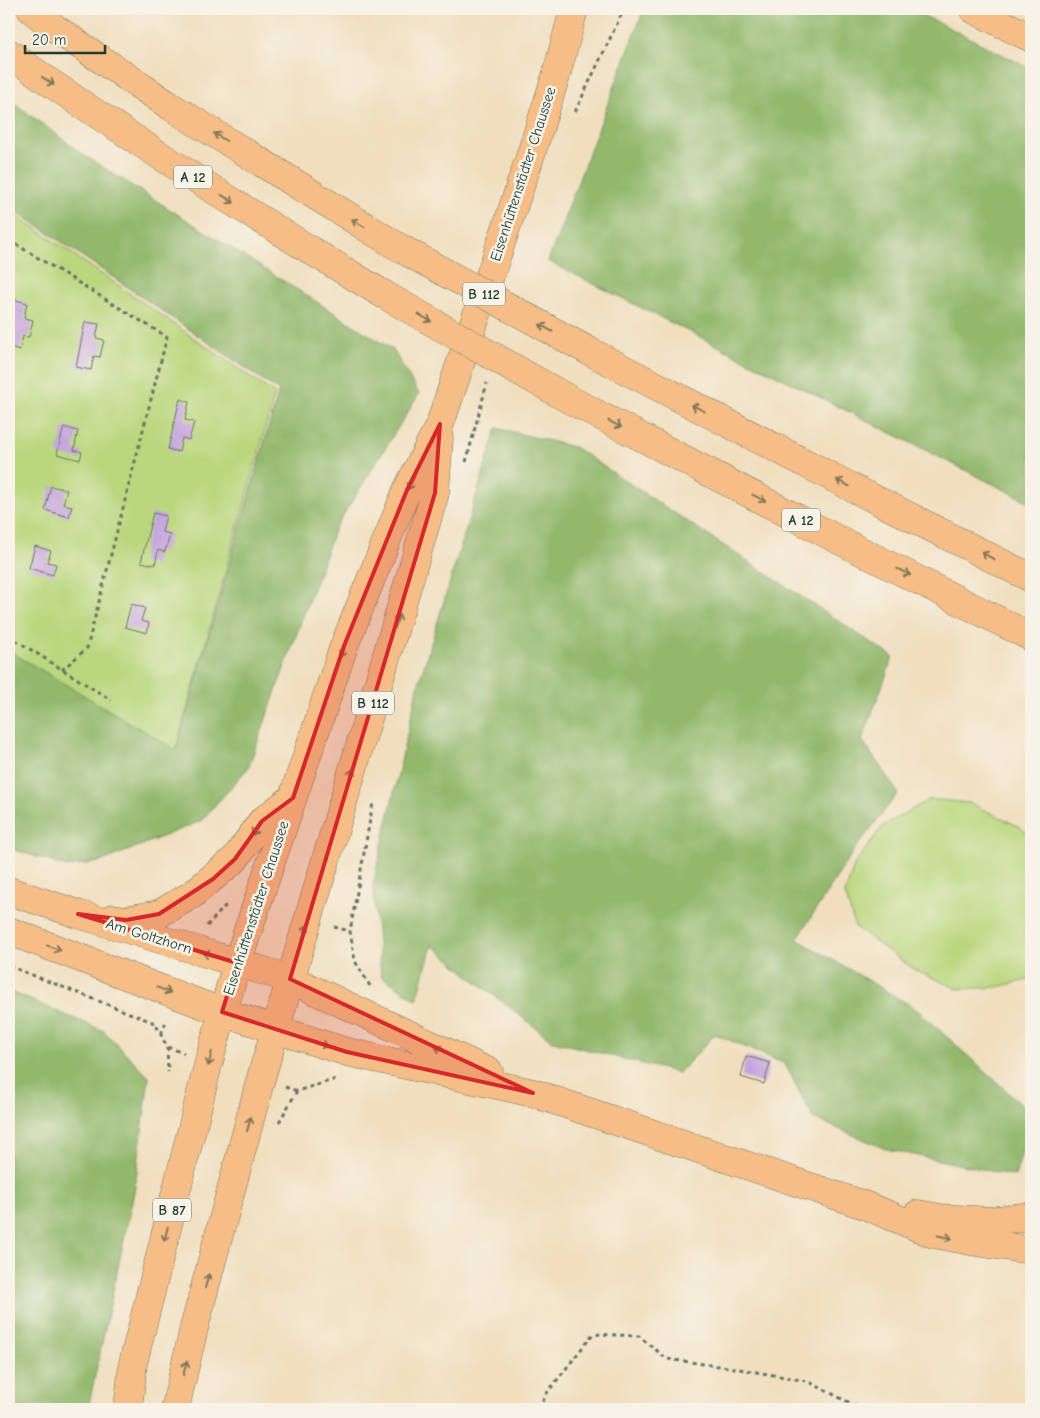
<svg xmlns="http://www.w3.org/2000/svg" width="1040" height="1418" font-family="'Comic Neue',sans-serif">
	<style>
		.green { fill: #b9d77d; stroke: #6c8a58 }
		.forest { fill: #92b86c; stroke: #587a50 }
		.building { fill: #c5a4dd }
		.lines { fill: none; stroke-linecap: round; stroke-linejoin: round }
		.primary-casing { stroke: #687564; stroke-width: 29 }
		.highway-casing { stroke: #687564; stroke-width: 29 }
		.path { stroke: #687564; stroke-width: 3; stroke-dasharray: 4 4; stroke-linecap: butt }
		.primary { stroke: #f6be86; stroke-width: 28 }
		.highway { stroke: #f6be86; stroke-width: 28 }
		.highway-bridge-casing { stroke: #687564; stroke-width: 29; stroke-linecap: butt }
		.highway-bridge { stroke: #f6be86; stroke-width: 28 }
		.oneway { stroke: #807759 }
		.marked { fill: #d62828; fill-opacity: 0.2; stroke: #d62828; stroke-width: 4; stroke-linejoin: round }
		.labels { text-anchor: middle; dominant-baseline: central; stroke-width: 5; stroke-linejoin: round; paint-order: stroke }
		.shield { fill: #f7f3e8; stroke: #60746a; stroke-width: 1 }
		.shield-label { font-size: 14px; font-weight: bold; fill: #1f3d34 }
		.street-label { font-size: 15px; fill: #1f3d34; stroke: #f7f3e8 }
	</style>
	<rect width="100%" height="100%" fill="#f7f3e8"/>
	<filter id="ink" filterUnits="userSpaceOnUse"><feTurbulence type="fractalNoise" baseFrequency=".02" numOctaves="2"/><feDisplacementMap in="SourceGraphic" scale="10" xChannelSelector="R" yChannelSelector="G"/><feConvolveMatrix kernelMatrix="1 2 1 2 8 2 1 2 1" color-interpolation-filters="sRGB"/></filter>
	<filter id="wash" filterUnits="userSpaceOnUse"><feTurbulence type="fractalNoise" baseFrequency=".0096" numOctaves="4" result="noise"/><feDisplacementMap in="SourceGraphic" scale="20" xChannelSelector="R" yChannelSelector="G"/><feGaussianBlur stdDeviation="1.12" result="paint"/><feColorMatrix in="noise" values="0 0 0 0 0 0 0 0 0 0 0 0 0 0 0 0 0 1.4 0 .05"/><feComposite in="paint" operator="in"/></filter>
	<g filter="url(#wash)">
		<rect width="100%" height="100%" fill="#f0debd"/>
		<path class="green" d="M9,210L275,394L175,752L9,651Z
			M930,799L970,803L1020,827L1031,837V979L998,987L958,989L915,970L855,927L845,893L855,863L883,826Z"/>
		<path class="forest" d="M644,9H906L936,21L1031,69V503L548,261Z
			M9,99L85,156L393,350L419,394L335,528L248,768L201,821L100,862L67,867L9,848V651L176,750L279,391L9,206Z
			M497,428L574,447L893,657L862,740L898,793L854,850L797,939L915,1008L1031,1113V1121L1015,1176L886,1149L813,1118L785,1064L715,1034L679,1073L553,1041L469,976L432,945L417,1000L381,976L373,885L418,686Z
			M9,991L104,1031L149,1077L135,1187L88,1409H9Z"/>
		<g id="blocks">
			<path class="building" d="M13,299L27,303L24,318L33,320L29,337L23,336L20,350L9,347V319Z
				M85,322L99,324L96,338L104,340L100,357L94,356L91,370L76,367Z
				M180,399L189,402L185,420L194,422L189,440L182,438L179,452L168,449Z
				M64,427L78,431L74,450L82,452L80,460L57,454Z
				M51,486L67,490L63,504L72,506L69,517L45,510Z
				M153,513L166,516L162,532L170,534L165,552L158,550L155,565L141,562Z
				M35,546L51,551L47,562L56,564L53,575L29,568Z
				M131,604L145,608L141,621L149,623L147,633L125,627Z
				M746,1056L770,1063L764,1084L741,1077Z"/>
		</g>
	</g>
	<g filter="url(#ink)">
		<use href="#blocks" fill-opacity="0" stroke="#687564" stroke-width="1"/>
		<g class="lines">
			<defs>
				<path id="primary" d="M9,891L78,914L290,979
					M113,918L126,920L159,914L193,894L235,859L262,821L293,798
					M9,931L222,1012L275,1029
					M128,1409L133,1363L209,1061L237,963L344,646L407,490L440,424L528,163L556,76L574,9
					M175,1409L194,1328L261,1078L435,493L439,438"/>
				<path id="highway" d="M31,9L56,29L170,106L400,248
					M973,9L1031,38
					M9,53C42,78 77,101 112,124C201,183 291,239 383,294
					M589,351L851,487L1031,578
					M572,401L833,537L1031,637
					M290,979L489,1072
					M275,1029L347,1052L533,1093L867,1206L934,1234L976,1242L1031,1250
					M918,1214L940,1218L990,1221L1031,1216"/>
			</defs>
			<use href="#primary" class="primary-casing"/>
			<use href="#highway" class="highway-casing"/>
			<path class="path" d="M575,112L624,9
				M9,240L167,337L87,648L62,670
				M466,462L487,383
				M9,636L111,700
				M207,926L226,905
				M334,927L350,931
				M9,966L155,1023L167,1047L184,1053
				M370,986L355,961L350,931L373,803
				M161,1034L167,1019
				M167,1047L168,1072
				M285,1087L297,1091
				M279,1122L297,1091L336,1079
				M539,1409L547,1393L593,1334L639,1336L667,1359L734,1368L807,1381L862,1409"/>
			<use href="#primary" class="primary"/>
			<use href="#highway" class="highway"/>
			<defs>
				<path id="highway-bridge" d="M400,248L589,351
					M383,294L572,401"/>
			</defs>
			<use href="#highway-bridge" class="highway-bridge-casing"/>
			<use href="#highway-bridge" class="highway-bridge"/>
		</g>
		<defs><path id="oneway-shaft" d="M-6 0H5M1.5-3L5.5 0L1.5 3" fill="none" stroke-width="1.6" stroke-linecap="round" stroke-linejoin="round" transform="scale(1.25)"/></defs>
		<g class="oneway">
			<use href="#oneway-shaft" transform="translate(48 81) rotate(34)"/>
			<use href="#oneway-shaft" transform="translate(220 137) rotate(-148)"/>
			<use href="#oneway-shaft" transform="translate(228 199) rotate(33)"/>
			<use href="#oneway-shaft" transform="translate(358 223) rotate(-149)"/>
			<use href="#oneway-shaft" transform="translate(425 318) rotate(30)"/>
			<use href="#oneway-shaft" transform="translate(546 328) rotate(-151)"/>
			<use href="#oneway-shaft" transform="translate(698 408) rotate(-153)"/>
			<use href="#oneway-shaft" transform="translate(615 424) rotate(27)"/>
			<use href="#oneway-shaft" transform="translate(411 483) rotate(116)"/>
			<use href="#oneway-shaft" transform="translate(843 483) rotate(-153)"/>
			<use href="#oneway-shaft" transform="translate(759 498) rotate(27)"/>
			<use href="#oneway-shaft" transform="translate(988 556) rotate(-153)"/>
			<use href="#oneway-shaft" transform="translate(904 572) rotate(27)"/>
			<use href="#oneway-shaft" transform="translate(397 621) rotate(-74)"/>
			<use href="#oneway-shaft" transform="translate(343 650) rotate(110)"/>
			<use href="#oneway-shaft" transform="translate(351 776) rotate(-74)"/>
			<use href="#oneway-shaft" transform="translate(256 829) rotate(125)"/>
			<use href="#oneway-shaft" transform="translate(305 932) rotate(-73)"/>
			<use href="#oneway-shaft" transform="translate(54 948) rotate(20)"/>
			<use href="#oneway-shaft" transform="translate(210 955) rotate(-163)"/>
			<use href="#oneway-shaft" transform="translate(164 990) rotate(21)"/>
			<use href="#oneway-shaft" transform="translate(321 1044) rotate(17)"/>
			<use href="#oneway-shaft" transform="translate(442 1050) rotate(-155)"/>
			<use href="#oneway-shaft" transform="translate(210 1059) rotate(104)"/>
			<use href="#oneway-shaft" transform="translate(249 1124) rotate(-75)"/>
			<use href="#oneway-shaft" transform="translate(166 1234) rotate(104)"/>
			<use href="#oneway-shaft" transform="translate(945 1237) rotate(11)"/>
			<use href="#oneway-shaft" transform="translate(207 1281) rotate(-75)"/>
			<use href="#oneway-shaft" transform="translate(185 1368) rotate(-76)"/>
		</g>
	</g>
	<path class="marked" d="M440,424L435,493L290,979L533,1093L347,1052L222,1012L237,963L78,914L126,920L159,914L213,879L235,859L262,821L293,798L344,646L407,490Z"/>
	<g class="labels">
		<g class="shield">
			<rect x="174" y="165.5" width="38" height="23" rx="4"/>
			<rect x="463" y="282.5" width="42" height="23" rx="4"/>
			<rect x="782" y="508.5" width="38" height="23" rx="4"/>
			<rect x="352" y="691.5" width="42" height="23" rx="4"/>
			<rect x="153" y="1198.5" width="38" height="23" rx="4"/>
		</g>
		<g class="shield-label">
			<text x="193" y="177">A 12</text>
			<text x="484" y="294">B 112</text>
			<text x="801" y="520">A 12</text>
			<text x="373" y="703">B 112</text>
			<text x="172" y="1210">B 87</text>
		</g>
		<g class="street-label">
			<text transform="translate(523 174) rotate(-72)">Eisenhüttenstädter Chaussee</text>
			<text transform="translate(256 908) rotate(-72)">Eisenhüttenstädter Chaussee</text>
			<text transform="translate(149 936) rotate(17)">Am Goltzhorn</text>
		</g>
	</g>
	<rect width="1040" height="1418" fill="none" stroke="#f7f3e8" stroke-width="30"/>
	<path d="M25 45v8h80v-8" fill="none" stroke="#1f3d34" stroke-width="2.5"/>
	<text x="32" y="45" font-size="15" fill="#1f3d34" stroke="#f7f3e8" stroke-width="4" paint-order="stroke">20 m</text>
</svg>
